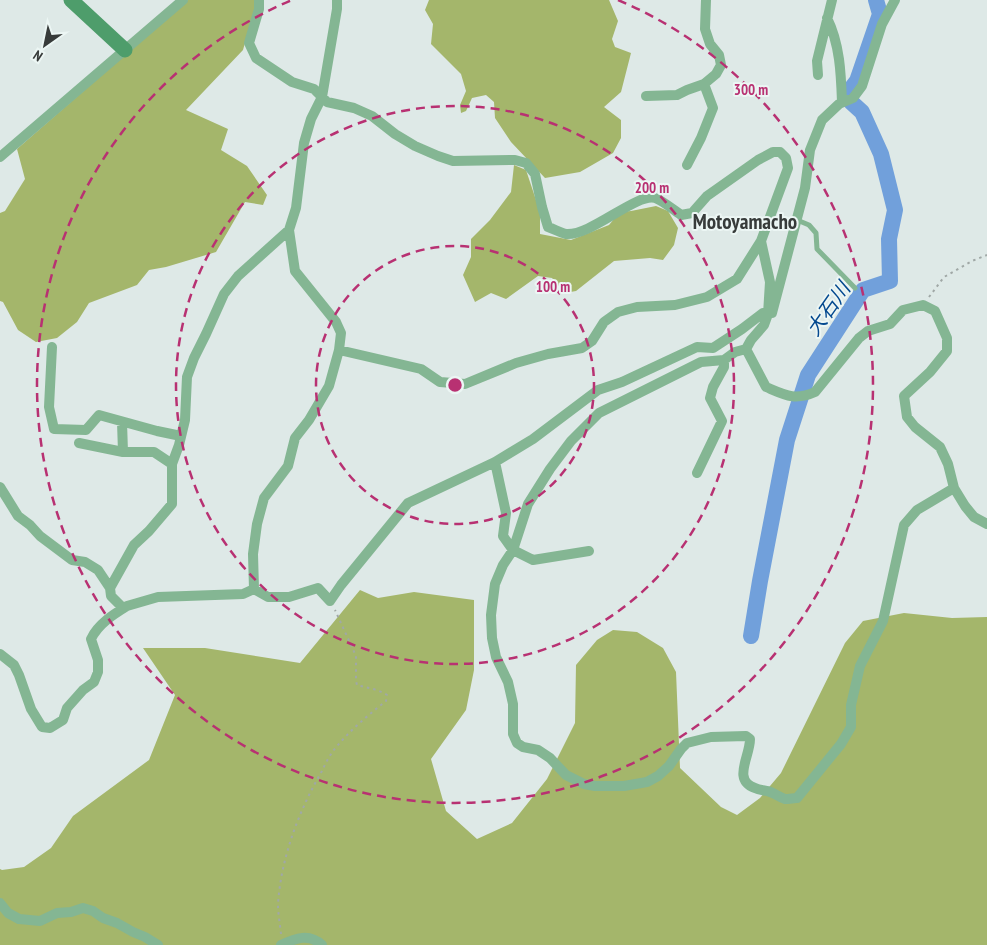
<svg xmlns="http://www.w3.org/2000/svg" width="987" height="945" font-family="'PT Sans Narrow','Noto Sans JP',sans-serif">
	<style>
		.forest { fill: #a4b66b }
		.lines { fill: none; stroke-linecap: round; stroke-linejoin: round }
		.river { stroke: #71a0db; stroke-width: 16 }
		.path { stroke: #a0a8a6; stroke-width: 2; stroke-dasharray: 2.5 4; stroke-linecap: butt }
		.lane { stroke: #84b693; stroke-width: 5 }
		.street { stroke: #84b693; stroke-width: 10 }
		.secondary { stroke: #4e9d6b; stroke-width: 15 }
		.ring { fill: none; stroke: #b83172; stroke-width: 2.5; stroke-dasharray: 9 6 }
		.labels { text-anchor: middle; dominant-baseline: central; stroke-width: 4; stroke-linejoin: round; paint-order: stroke }
		.water-label { font-size: 20px; font-style: italic; fill: #04498f; stroke: #ecf6f4 }
		.quarter-label { font-size: 21px; font-weight: bold; fill: #373b3a; stroke: #ecf6f4 }
		.centre { fill: #b83172; stroke: #ecf6f4; stroke-width: 2.5 }
		.ring-label { font-size: 15px; text-anchor: middle; font-weight: bold; fill: #b83172; stroke: #ecf6f4; stroke-width: 4; stroke-linejoin: round; paint-order: stroke }
	</style>
	<rect width="100%" height="100%" fill="#dee9e7"/>
	<path class="forest" d="M188,0H257L243,50L186,110L228,129L221,150L247,166L267,195L263,205L245,202L216,252L166,267L149,270L137,285L89,303L77,322L57,338L36,342L18,330L3,302L0,301V213L5,211L25,179L17,149Z
		M429,0H609L618,21L612,39L615,47L631,53L621,92L604,107L621,120V138L613,153L580,172L545,178L511,142L495,118L494,102L486,95L472,98L466,111L461,113L460,105L466,91L461,74L431,44L433,24L425,10Z
		M514,165L526,170L540,212V234L571,240L609,225L620,212L631,211L656,206L668,211L678,228L674,245L663,260L650,258L614,261L576,291L565,293L552,278L538,276L506,299L491,293L475,302L463,275L471,257V239L490,220L511,192Z
		M360,590L378,598L414,592L474,600V670L466,710L431,759L446,811L477,839L512,823L547,779L575,723L576,665L597,640L613,630L637,632L663,648L676,672L680,768L721,807L737,815L760,798L781,773L845,643L863,621L904,613L952,618L987,617V945H0V869L2,870L24,867L51,848L73,816L149,760L175,695L143,648H205L300,663Z"/>
	<g class="lines">
		<path class="river" d="M751,636L760,581L787,440L808,375L863,290L890,281L889,239L895,210L881,154L862,112L851,102L847,94L857,81L880,14L876,0"/>
		<path class="path" d="M929,297L944,277L972,261L987,255
			M281,934C280,924 278,914 278,904C281,858 299,810 322,771C325,764 329,757 333,751C348,732 367,716 386,701L387,695C378,689 367,688 357,685L356,681V656L335,610"/>
		<path class="lane" d="M797,220L809,225L816,233L817,249L855,288"/>
		<path class="street" d="M259,0V9L249,43L256,58L292,82L314,89L327,102L354,108L372,116L395,134L415,146L438,156L453,161L515,160L526,163L535,174L542,207L548,227C554,229 561,233 566,234C591,236 636,193 655,198C662,200 675,211 681,215L692,213L707,196L758,160L773,152H780L786,158L788,168L761,241L770,282L768,314L764,325L751,340L746,349L766,387C785,395 795,401 815,392L859,338L868,331L890,324L903,310L923,305L935,311L947,338V351L930,372L904,396L907,417L915,427L940,447L948,464L954,488L965,506L974,517L987,524
			M827,18C840,44 841,74 842,102
			M818,75L817,61L832,0
			M646,96L677,95L687,90L704,84L716,74L721,65L719,55L710,44L705,29L706,0
			M0,157L183,0
			M687,165L701,138L713,108L704,84
			M52,347L49,407L54,429L86,430L99,415L157,431L181,436
			M746,349L735,352L724,360L701,362L599,413L571,441L550,469L528,504L513,550L503,565L495,584L491,615L492,638L496,657L508,682L513,704V734L517,743L523,747L538,750L550,758L566,775L584,784L595,786H624L647,782L658,776L669,766L681,749L687,743L711,737L746,736L750,739C750,757 732,780 755,788C759,790 763,790 767,791C773,792 779,797 785,799C789,799 794,798 797,798L841,744L851,727V705L860,666L883,621L904,525L917,510L954,488
			M339,350L421,369L440,382L465,384L516,363L548,354L582,348L592,341L604,322L618,312L637,307L675,305L707,297L737,279L761,241
			M122,422L123,452
			M79,443L123,452H154L172,464
			M495,462L506,513L503,536L513,550L533,560L589,551
			M697,473L722,421L710,398L713,387L724,367V360
			M0,487L18,516L30,525L40,536L72,560L85,562L98,570L110,588
			M254,589L268,597H289L318,588L330,601L341,585L408,503L495,462L533,439L598,390L622,382L697,347L713,348L742,329L763,313H772L805,188L810,150L822,120L839,104L853,98L862,86L882,24L895,0
			M123,608L111,596L110,588L134,545L149,531L172,504V464L179,445L185,420L187,377L194,358L206,334L224,294L238,276L289,230
			M0,654L14,665L19,675L31,709L42,727L50,728L63,720L67,708L83,690L94,682L98,672V660L91,639C98,624 114,614 127,606L158,597L243,594L254,589L253,554L257,524L264,498L288,466L295,438L309,420L329,386L339,350L341,333L336,322L295,271L289,230L296,208L304,143L311,119L322,97L337,9V0
			M0,903L8,913L19,919L40,921L57,913L71,912L83,908L93,911L103,918L117,923L133,932L145,937L158,945
			M281,945C296,938 309,933 322,945"/>
		<path class="secondary" d="M71,0L125,50"/>
	</g>
	<g class="ring">
		<circle cx="455" cy="385" r="139"/>
		<circle cx="455" cy="385" r="279"/>
		<path d="M618 0A418 418 0 1 1 292 0"/>
	</g>
	<g class="labels">
		<g class="water-label">
			<text transform="translate(828 309) rotate(-55)">大石川</text>
		</g>
		<g class="quarter-label">
			<text x="745" y="221">Motoyamacho</text>
		</g>
	</g>
	<circle cx="455" cy="385" r="8" class="centre"/>
	<g class="ring-label">
		<text x="751" y="95">300 m</text>
		<text x="652" y="193">200 m</text>
		<text x="553" y="292">100 m</text>
	</g>
	<g transform="translate(45 45) rotate(213)" stroke="#ecf6f4" stroke-width="4" paint-order="stroke">
	<path d="M0-4L9 19L0 12L-9 19Z" fill="#373b3a"/>
	<text y="-8" font-size="14" font-weight="bold" text-anchor="middle" fill="#373b3a">N</text>
	</g>
</svg>
